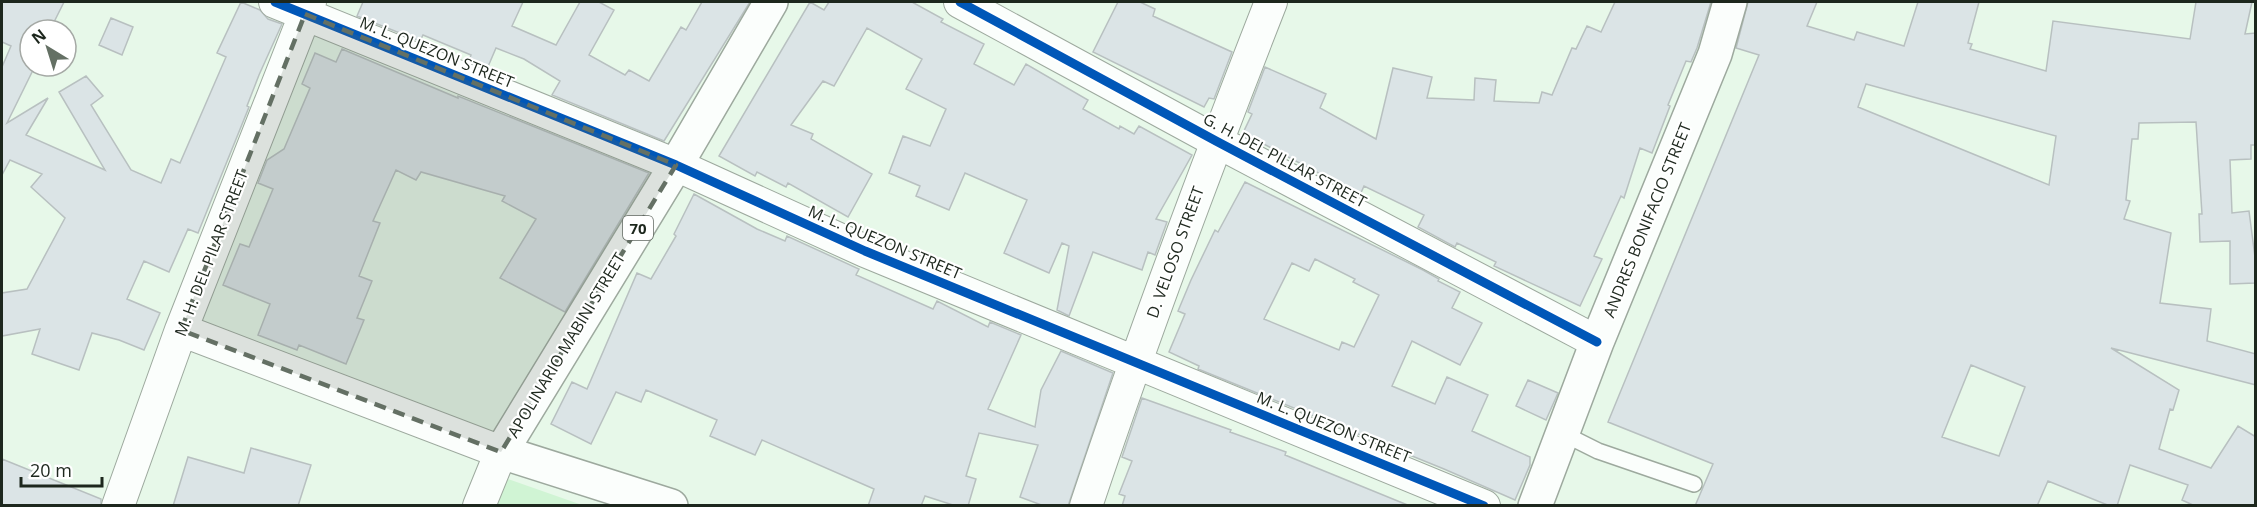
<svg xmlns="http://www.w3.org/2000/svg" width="2257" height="507" font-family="'Open Sans',sans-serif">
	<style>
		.green { fill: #d0f4d4 }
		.building { fill: #dbe4e6; stroke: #b8c0c0; stroke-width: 1.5; fill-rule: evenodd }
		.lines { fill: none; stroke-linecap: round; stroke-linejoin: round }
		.lane-casing { stroke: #9da99e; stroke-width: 18 }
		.street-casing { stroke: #9da99e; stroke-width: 34 }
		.secondary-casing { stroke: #9da99e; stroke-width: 36 }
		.primary-casing { stroke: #9da99e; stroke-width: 36 }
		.lane { stroke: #fbfefc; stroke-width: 15 }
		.street { stroke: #fbfefc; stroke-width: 32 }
		.secondary { stroke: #fbfefc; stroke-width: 33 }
		.primary { stroke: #fbfefc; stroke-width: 33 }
		.cycleway-casing { stroke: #fff; stroke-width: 13 }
		.cycleway { stroke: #0057b8; stroke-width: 9 }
		.marked { fill: #647064; fill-opacity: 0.2; stroke: #647064; stroke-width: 4.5; stroke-dasharray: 12 8; stroke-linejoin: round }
		.labels { text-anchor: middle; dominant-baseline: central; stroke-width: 4.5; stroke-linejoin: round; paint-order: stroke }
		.shield { fill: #fff; stroke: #616861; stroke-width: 1.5 }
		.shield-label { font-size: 15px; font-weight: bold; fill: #1d271d }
		.street-label { font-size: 16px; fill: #1d271d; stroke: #fff }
	</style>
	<rect width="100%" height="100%" fill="#e7f8e9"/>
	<path class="green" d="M505,478L582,505L495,506Z"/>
	<path class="building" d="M2,2H64L50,30H30V66H35L7,123L48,98L26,135L105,170L59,92L86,76L103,96L91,105L131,170L161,183L171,159L180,163L226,57L217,53L241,2L260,10L268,19L282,24L259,75L247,106L249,107L198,233L188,229L169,272L144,261L127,299L160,313L144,350L119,340L92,333L79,370L32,354L40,329L2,336V293L27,289L65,218L31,187L42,174L10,160L2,175V67L11,46L2,42Z
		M363,2H523L512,26L556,45L580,2H599L614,10L589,55L625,75L629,70L649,81L681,27L686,30L702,2H750L664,141L552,95L560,81L524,59L496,48L487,69L469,61L471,55L423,35L420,41L357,16Z
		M810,2L824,10L829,2H912L943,19L941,22L984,44L974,64L1014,85L1026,64L1088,100L1083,109L1119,129L1120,126L1134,134L1139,126L1192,155L1156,219L1167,222L1155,255L1148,252L1142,270L1093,252L1069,316L1057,310L1069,246L1062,243L1049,273L1004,253L1027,200L965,173L949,210L916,196L920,186L889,173L903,136L930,146L946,109L906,89L922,59L867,28L834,86L823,81L791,125L813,134L811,139L872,174L848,217L788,183L786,187L757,172L755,176L719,156Z
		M1118,2H1140L1155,9L1153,16L1232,52L1214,99L1209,98L1204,107L1093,52Z
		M1615,2H1711L1697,48L1691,62L1686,61L1668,105L1670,106L1652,153L1640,148L1624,198L1621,196L1594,256L1602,259L1580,306L1494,266L1496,262L1457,243L1455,247L1418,227L1424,215L1364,186L1360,195L1243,133L1252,114L1248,112L1265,67L1326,94L1320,108L1376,139L1393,68L1432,77L1427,98L1474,100L1475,78L1496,80L1494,101L1539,103L1542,92L1552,95L1572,48L1576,49L1587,26L1601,32Z
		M1748,2H1817L1807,26L1854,40L1857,32L1904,46L1918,2H1979L1968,43L1972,44L1970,49L2046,71L2053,21L2190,39L2196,2H2252L2245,34L2256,33V145H2251V159L2230,160L2232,213L2249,211L2255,257V283L2230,284V241L2200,242L2199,214H2202L2196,122L2139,123L2138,139H2132L2126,200L2130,201L2124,219L2171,233L2160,303L2211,309L2207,341L2256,354V385L2111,348L2179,390L2173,410L2170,409L2159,449L2211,468L2238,426L2256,437V506H2195L2182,500L2188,485L2130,465L2117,506H2110L2048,481L2037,506H1695L1713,464L1608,422L1759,55L1736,48ZM1866,84L2056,136L2049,185L1858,107ZM1971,365L2025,387L1999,456L1942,437Z
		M111,18L133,27L122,55L99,45Z
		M342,49L458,98V96L649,173L565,312L500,278L536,219L502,201L505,196L421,172L416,180L396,170L373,221L380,223L359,276L372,281L357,318L364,320L346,364L299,345L297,350L258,335L270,304L223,285L240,244L249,247L273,189L258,183L267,160L284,149L310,88L302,84L315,53L336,62Z
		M1245,182L1423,270L1439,279L1438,281L1460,292L1452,308L1482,323L1460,365L1412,341L1392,386L1435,404L1447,377L1488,395L1472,431L1530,457V465L1515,500L1444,469L1198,369L1199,366L1169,352L1185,314L1178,311L1191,280L1215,230L1218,232ZM1315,259L1355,279L1353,282L1379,295L1354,347L1342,342L1339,350L1264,319L1292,263L1309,271Z
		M694,194L757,229L785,241L787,236L859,269L856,275L933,309L937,301L988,327L990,322L1021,335L988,409L1035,427L1041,390L1061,351L1113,373L1068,506H1044L1020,497L1038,445L979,433L966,476L976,479L968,506H956L925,496L921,506H868L874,489L762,440L755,455L710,436L717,420L646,390L641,402L616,392L591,444L551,424L572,382L587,389L637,273L651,279L676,236L674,234Z
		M1528,380L1558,393L1546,420L1516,406Z
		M1142,398L1231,430L1230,432L1286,452L1285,455L1410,506H1122L1125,496L1119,494L1132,461L1122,457Z
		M251,448L311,465L298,506H173L188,457L244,473Z
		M2,459L101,499V506H2Z"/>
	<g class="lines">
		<defs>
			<path id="lane" d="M1562,433L1598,451L1694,484"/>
			<path id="street" d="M275,2L676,165L865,251L1484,506
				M960,2L1216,141L1597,342
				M181,330L501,452L479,506
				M118,506L181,330L310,2
				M1086,506C1143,335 1206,168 1271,2"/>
			<path id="secondary" d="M1535,506L1597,342L1715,54L1730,2"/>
			<path id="primary" d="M671,506L501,452L676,165L771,2"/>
		</defs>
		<use href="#lane" class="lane-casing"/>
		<use href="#street" class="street-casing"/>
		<use href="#secondary" class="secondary-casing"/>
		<use href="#primary" class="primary-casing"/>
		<use href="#lane" class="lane"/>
		<use href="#street" class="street"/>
		<use href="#secondary" class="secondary"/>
		<use href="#primary" class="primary"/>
		<defs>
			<path id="cycleway" d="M275,2L676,165L865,251L1484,506
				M960,2L1216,141L1597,342"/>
		</defs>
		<use href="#cycleway" class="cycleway-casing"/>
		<use href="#cycleway" class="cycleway"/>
	</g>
	<path class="marked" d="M305,14L676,165L501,452L181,330Z"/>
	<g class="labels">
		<rect class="shield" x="623" y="216" width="30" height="24" rx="4.5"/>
		<g class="shield-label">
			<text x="638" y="228">70</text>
		</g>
		<g class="street-label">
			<text transform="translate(437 52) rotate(22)">M. L. QUEZON STREET</text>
			<text transform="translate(1285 160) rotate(28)">G. H. DEL PILLAR STREET</text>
			<text transform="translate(1647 220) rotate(-68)">ANDRES BONIFACIO STREET</text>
			<text transform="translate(885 242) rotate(23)">M. L. QUEZON STREET</text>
			<text transform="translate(1175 252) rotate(-70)">D. VELOSO STREET</text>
			<text transform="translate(211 253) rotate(-69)">M. H. DEL PILAR STREET</text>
			<text transform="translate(566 345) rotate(-59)">APOLINARIO MABINI STREET</text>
			<text transform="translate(1334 427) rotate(22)">M. L. QUEZON STREET</text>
		</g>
	</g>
	<rect width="2257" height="507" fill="none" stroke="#1d271d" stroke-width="6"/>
	<g transform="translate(48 48) rotate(322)"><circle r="28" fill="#ffffff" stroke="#a5a9a5" stroke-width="1.5"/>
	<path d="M0-4.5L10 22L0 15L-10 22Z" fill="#647064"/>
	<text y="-9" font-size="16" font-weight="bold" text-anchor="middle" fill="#1d271d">N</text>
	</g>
	<path d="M21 477v9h81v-9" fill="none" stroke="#1d271d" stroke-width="3"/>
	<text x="30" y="477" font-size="18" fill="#1d271d" stroke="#ffffff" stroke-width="4.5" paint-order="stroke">20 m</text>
</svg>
